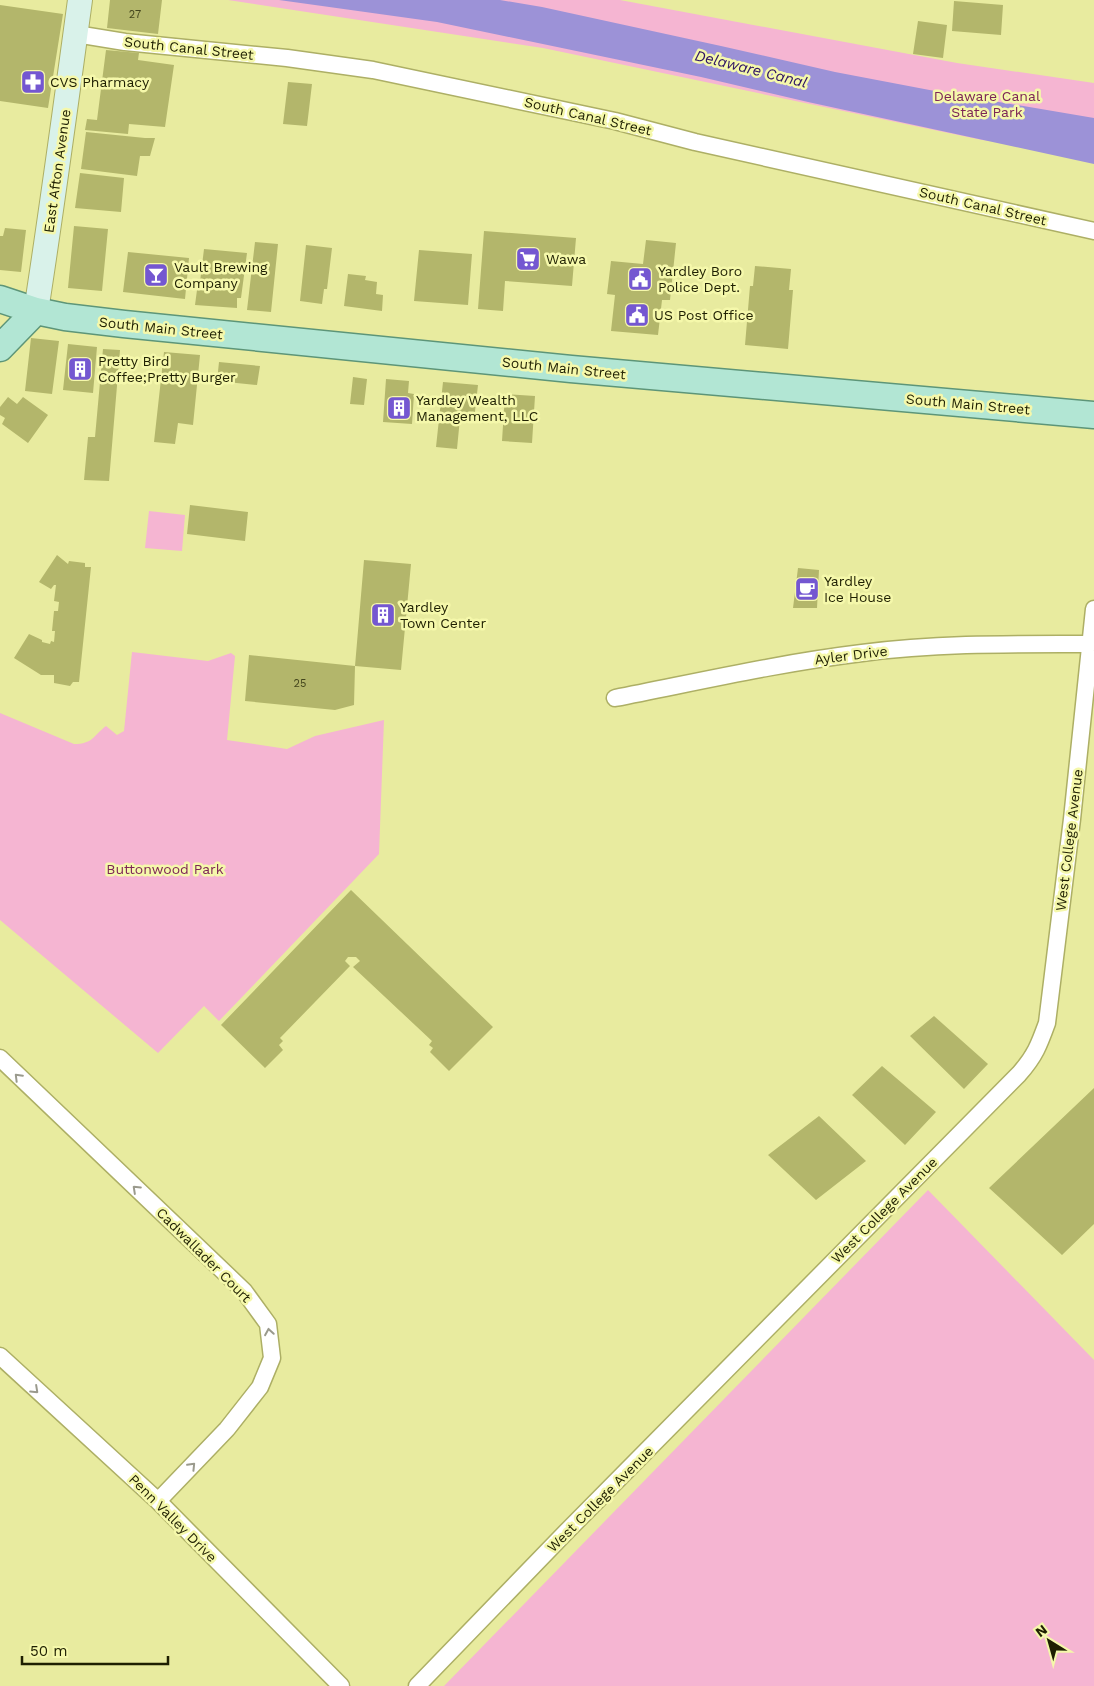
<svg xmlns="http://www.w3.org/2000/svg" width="1094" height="1686" font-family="'Work Sans',sans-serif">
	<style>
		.green { fill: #f5b5d2 }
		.water { fill: #9c92d7 }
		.building { fill: #b3b66b }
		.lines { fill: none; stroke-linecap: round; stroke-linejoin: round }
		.street-casing { stroke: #adaf65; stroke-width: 19 }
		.secondary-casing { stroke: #adaf65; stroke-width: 26 }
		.primary-casing { stroke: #5d9578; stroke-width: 29 }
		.street { stroke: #fff; stroke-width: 16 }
		.secondary { stroke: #d9f2ea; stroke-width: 24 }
		.primary { stroke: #b2e6d4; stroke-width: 26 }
		.oneway { stroke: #9a9a8d }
		.labels { text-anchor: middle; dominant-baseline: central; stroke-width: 5; stroke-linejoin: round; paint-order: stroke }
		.number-label { font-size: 11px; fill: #43451c }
		.street-label { font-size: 14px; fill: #1e1f01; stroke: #f5f8ab }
		.poi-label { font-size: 14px; fill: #1e1f01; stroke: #f5f8ab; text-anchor: start }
		.park-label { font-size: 14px; fill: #7c2555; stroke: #f5f8ab }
		.water-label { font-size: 15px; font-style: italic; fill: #2d1263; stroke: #f5f8ab }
	</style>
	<rect width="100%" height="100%" fill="#e8eb9f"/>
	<path class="green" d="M228,0H620L957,63L1094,83V150L982,140L543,48Z
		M149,511L185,515L182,551L145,548Z
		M132,652L208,661L231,653L235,656L227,740L287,749L315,736L384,720L379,854L219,1021L204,1006L158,1053L0,920V713L74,744C93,744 93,736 106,726L117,735L124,731Z
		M928,1190L1094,1360V1686H444Z"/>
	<path class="water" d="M279,0H500L542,7L721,46L835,72L940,92L1094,118V164L808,102L701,77L437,22Z"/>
	<path class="building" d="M110,0H162L158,34L107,28Z
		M954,1L1003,5L1001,35L952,31Z
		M0,5L63,14L48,108L0,101Z
		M918,21L947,25L943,58L913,54Z
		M106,50L139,53L138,60L174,65L165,127L129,124L128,134L85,130L87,119L97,120Z
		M288,82L312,84L307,126L283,124Z
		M86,132L145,138H155L150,156H140L137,176L81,169Z
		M80,173L124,178L121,212L75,208Z
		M74,226L108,229L102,291L68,288Z
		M5,228L26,230L21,272L0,270V236H3Z
		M484,231L576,238L572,286L505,281L503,311L478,309Z
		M646,240L676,243L670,300H662L658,335L611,331L615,295L607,294L611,261L643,264Z
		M255,242L278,244L271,312L247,310Z
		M306,245L332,248L327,289H324L322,304L300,301Z
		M204,249L247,253L241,298H237V308L195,305L197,290H199Z
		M419,250L472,254L468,305L414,301Z
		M128,252L189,258L185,299L123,292Z
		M755,266L791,269L789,290H793L788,349L745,345L750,286H753Z
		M348,274L366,276L365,280L377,282L376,294L383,295L382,311L344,306Z
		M31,338L59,341L52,394L25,391Z
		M68,344L97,347L93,393L63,390Z
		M103,349L120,350L109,481L84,480L88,437H95Z
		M164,352L200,355L193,425L178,423L175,444L154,442Z
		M219,362L260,366L257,385L217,381Z
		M353,377L367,379L364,405L350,404Z
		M386,379L409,381L408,393L414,394L412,424L383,422Z
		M443,382L478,385L474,420L460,418L457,449L436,447Z
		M505,394L535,396L532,443L502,441Z
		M8,397L17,404L23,397L48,415L28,443L2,424L5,418L0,415V407Z
		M190,505L248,512L245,541L187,534Z
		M57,555L68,564L69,561L85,563V567H91L79,682H73L70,686L54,683V675H41L14,658L29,634L42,640V642L50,644L51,641L54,642L55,631H52L54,611H58L59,602L54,601L56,585H54L51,589L39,582Z
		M364,560L411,564L401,670L355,666Z
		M798,568L819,570L817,608H793Z
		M249,655L355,666L354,705L335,710L245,701Z
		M351,890L493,1027L449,1071L430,1052L433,1048L429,1045L432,1041L353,967L360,961L356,957H348L345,961L350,966L280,1038L283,1041L279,1045L283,1050L265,1068L221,1025Z
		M934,1016L988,1064L964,1089L910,1036Z
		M882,1066L936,1112L905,1145L852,1095Z
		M1094,1088V1224L1062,1255L989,1188Z
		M819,1116L866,1161L816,1200L768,1155Z"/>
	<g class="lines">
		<defs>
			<path id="street" d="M76,34L125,42L287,58L373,70L615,121L695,142L1094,231
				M615,698C697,682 779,663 862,653C937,643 1014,644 1089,644
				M0,1058L244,1291L268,1324L272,1358L260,1387L227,1429L158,1501
				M0,1356L158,1501L341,1686
				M417,1686L569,1529L1019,1074C1035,1056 1039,1045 1047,1023L1072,819L1094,609"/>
			<path id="secondary" d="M36,311C52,208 66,104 80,0"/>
			<path id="primary" d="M0,299L36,311L65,317L124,324L571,369L1094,415
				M0,348L36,311"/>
		</defs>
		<use href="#street" class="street-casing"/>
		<use href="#secondary" class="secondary-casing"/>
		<use href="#primary" class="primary-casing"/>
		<use href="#street" class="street"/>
		<use href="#secondary" class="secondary"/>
		<use href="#primary" class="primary"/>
	</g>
	<defs><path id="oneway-chevron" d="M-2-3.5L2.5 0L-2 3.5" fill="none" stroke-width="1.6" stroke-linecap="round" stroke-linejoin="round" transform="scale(1.25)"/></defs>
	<g class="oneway">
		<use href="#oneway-chevron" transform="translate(18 1077) rotate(-135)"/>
		<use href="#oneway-chevron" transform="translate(136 1189) rotate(-137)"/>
		<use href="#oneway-chevron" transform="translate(269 1332) rotate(-99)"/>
		<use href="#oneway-chevron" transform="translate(35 1390) rotate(43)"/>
		<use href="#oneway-chevron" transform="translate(192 1466) rotate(-46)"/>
	</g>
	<defs>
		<symbol id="pharmacy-square" viewBox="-11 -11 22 22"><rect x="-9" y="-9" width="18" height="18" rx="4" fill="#7457d1" stroke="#f5f8ab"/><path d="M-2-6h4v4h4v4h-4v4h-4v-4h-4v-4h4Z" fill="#fff"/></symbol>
		<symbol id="supermarket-square" viewBox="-11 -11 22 22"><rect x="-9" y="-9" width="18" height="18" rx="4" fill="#7457d1" stroke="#f5f8ab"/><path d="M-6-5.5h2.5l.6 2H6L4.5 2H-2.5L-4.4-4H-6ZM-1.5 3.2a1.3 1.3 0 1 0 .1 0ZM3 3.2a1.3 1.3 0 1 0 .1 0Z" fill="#fff"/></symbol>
		<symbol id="bar-square" viewBox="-11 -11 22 22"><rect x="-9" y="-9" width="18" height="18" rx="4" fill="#7457d1" stroke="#f5f8ab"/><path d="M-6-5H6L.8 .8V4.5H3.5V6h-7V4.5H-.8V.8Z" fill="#fff"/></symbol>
		<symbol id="civic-square" viewBox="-11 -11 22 22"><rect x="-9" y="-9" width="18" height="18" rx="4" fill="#7457d1" stroke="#f5f8ab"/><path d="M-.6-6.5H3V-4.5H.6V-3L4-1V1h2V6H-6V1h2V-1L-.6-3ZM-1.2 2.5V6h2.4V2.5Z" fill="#fff"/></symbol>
		<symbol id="building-square" viewBox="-11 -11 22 22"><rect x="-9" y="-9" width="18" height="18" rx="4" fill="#7457d1" stroke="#f5f8ab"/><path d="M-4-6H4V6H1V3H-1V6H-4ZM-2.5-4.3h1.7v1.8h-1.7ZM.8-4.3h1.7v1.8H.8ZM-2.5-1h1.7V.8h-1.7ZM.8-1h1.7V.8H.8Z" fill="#fff"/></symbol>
		<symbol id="cafe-square" viewBox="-11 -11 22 22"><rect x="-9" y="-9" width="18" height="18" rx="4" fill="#7457d1" stroke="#f5f8ab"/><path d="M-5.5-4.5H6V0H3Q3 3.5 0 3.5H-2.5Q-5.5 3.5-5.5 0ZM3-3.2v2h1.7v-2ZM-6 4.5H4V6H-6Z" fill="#fff"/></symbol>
	</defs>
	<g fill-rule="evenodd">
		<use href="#pharmacy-square" x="19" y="68" width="28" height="28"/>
		<use href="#supermarket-square" x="514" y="245" width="28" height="28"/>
		<use href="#bar-square" x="142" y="261" width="28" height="28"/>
		<use href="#civic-square" x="626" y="265" width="28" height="28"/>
		<use href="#civic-square" x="623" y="301" width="28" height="28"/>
		<use href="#building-square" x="66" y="355" width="28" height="28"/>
		<use href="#building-square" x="385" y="394" width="28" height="28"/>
		<use href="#cafe-square" x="793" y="575" width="28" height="28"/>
		<use href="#building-square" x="369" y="601" width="28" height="28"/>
	</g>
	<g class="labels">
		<g class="number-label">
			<text x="135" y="14">27</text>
			<text x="300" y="683">25</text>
		</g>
		<g class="street-label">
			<text transform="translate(189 48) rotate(6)">South Canal Street</text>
			<text transform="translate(588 116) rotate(13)">South Canal Street</text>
			<text transform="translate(57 171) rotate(-82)">East Afton Avenue</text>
			<text transform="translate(983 206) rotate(13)">South Canal Street</text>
			<text transform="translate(161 328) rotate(6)">South Main Street</text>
			<text transform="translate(564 368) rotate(6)">South Main Street</text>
			<text transform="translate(968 404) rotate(5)">South Main Street</text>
			<text transform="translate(851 655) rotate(-7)">Ayler Drive</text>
			<text transform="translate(1069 840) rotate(-83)">West College Avenue</text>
			<text transform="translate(884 1210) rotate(-45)">West College Avenue</text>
			<text transform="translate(204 1255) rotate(45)">Cadwallader Court</text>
			<text transform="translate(600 1499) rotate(-45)">West College Avenue</text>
			<text transform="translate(173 1518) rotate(45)">Penn Valley Drive</text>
		</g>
		<g class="poi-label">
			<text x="50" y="82">CVS Pharmacy</text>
			<text x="546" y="259">Wawa</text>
			<text x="174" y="267">Vault Brewing<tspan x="174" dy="16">Company</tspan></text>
			<text x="658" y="271">Yardley Boro<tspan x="658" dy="16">Police Dept.</tspan></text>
			<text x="654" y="315">US Post Office</text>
			<text x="98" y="361">Pretty Bird<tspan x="98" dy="16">Coffee;Pretty Burger</tspan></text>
			<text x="416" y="400">Yardley Wealth<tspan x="416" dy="16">Management, LLC</tspan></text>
			<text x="824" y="581">Yardley<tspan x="824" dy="16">Ice House</tspan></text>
			<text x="400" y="607">Yardley<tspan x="400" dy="16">Town Center</tspan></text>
		</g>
		<g class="park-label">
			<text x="987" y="96">Delaware Canal<tspan x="987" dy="16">State Park</tspan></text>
			<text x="165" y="869">Buttonwood Park</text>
		</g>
		<g class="water-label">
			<text transform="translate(751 69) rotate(14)">Delaware Canal</text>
		</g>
	</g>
	<g transform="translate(1049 1641) rotate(323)" stroke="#f5f8ab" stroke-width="4" paint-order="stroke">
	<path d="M0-4L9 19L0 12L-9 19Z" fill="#1e1f01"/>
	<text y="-8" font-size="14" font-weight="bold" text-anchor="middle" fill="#1e1f01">N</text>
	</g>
	<path d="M22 1656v8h146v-8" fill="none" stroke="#1e1f01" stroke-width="2.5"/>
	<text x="30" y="1656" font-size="15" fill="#1e1f01" stroke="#f5f8ab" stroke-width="4" paint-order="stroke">50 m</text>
</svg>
